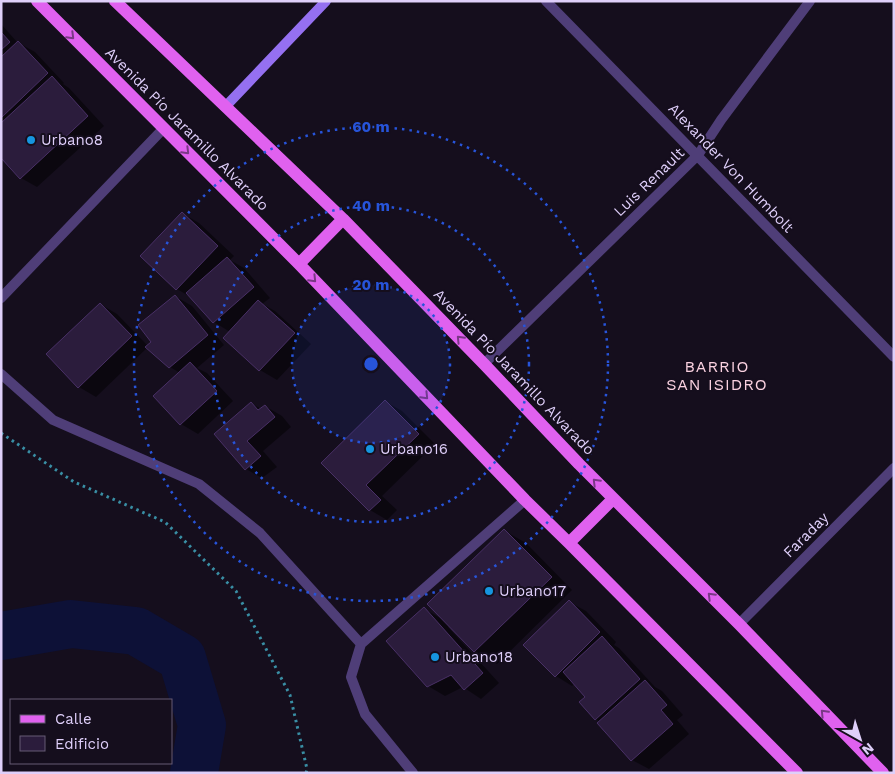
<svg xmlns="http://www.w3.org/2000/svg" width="895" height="774" font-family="'Work Sans',sans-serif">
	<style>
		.shadow { fill: #0007 }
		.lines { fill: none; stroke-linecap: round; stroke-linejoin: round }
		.river { stroke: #0d1137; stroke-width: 48 }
		.building { fill: #2b1c3c; stroke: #493066 }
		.path { stroke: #398ea4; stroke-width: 3; stroke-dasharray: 2.5 4; stroke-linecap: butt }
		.street { stroke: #4f3e78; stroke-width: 10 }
		.secondary { stroke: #9570f1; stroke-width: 10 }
		.primary { stroke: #e061ef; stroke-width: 12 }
		.oneway { stroke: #7a3886 }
		.ring { fill: none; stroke: #2754da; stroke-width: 2.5; stroke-dasharray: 2.5 5 }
		.poi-dot { fill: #1695df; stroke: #150e1d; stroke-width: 2 }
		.labels { text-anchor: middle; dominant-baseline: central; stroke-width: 4; stroke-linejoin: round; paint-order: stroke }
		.street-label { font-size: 15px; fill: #dfcffa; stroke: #150e1d }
		.poi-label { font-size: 15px; fill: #dfcffa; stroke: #150e1d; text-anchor: start }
		.neighbourhood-label { font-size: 16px; letter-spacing: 1px; fill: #fad1e0; stroke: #150e1d }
		.centre { fill: #2754da; stroke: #150e1d; stroke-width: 2.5 }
		.ring-label { font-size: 15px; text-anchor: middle; font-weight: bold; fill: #2754da; stroke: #150e1d; stroke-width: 4; stroke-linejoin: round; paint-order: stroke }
	</style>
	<rect width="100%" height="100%" fill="#150e1d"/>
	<path class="shadow" d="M1,24L17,42L35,52L64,83L63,84L69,88L104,126L37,187L21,178L1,156Z
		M182,213L199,223L234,256L230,260L244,268L270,298L262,304L275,311L311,344L277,380L260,370L225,338L230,332L214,322L192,298L177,289Z
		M175,296L192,306L224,345L197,368L207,373L233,401L198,434L181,424L180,373L170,367L148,347L96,397L79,387L100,304L117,314L148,346L153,342Z
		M386,402L402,411L435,444L382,496L397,510L387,520L370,510L323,463Z
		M251,403L261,409L265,406L282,416L291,427L263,451L277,467L262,478L246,469L215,434Z
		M505,531L526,543L572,590L497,664L475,651L450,625L448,627L499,683L481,699L463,687L445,696L428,686L388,641L424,609L444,620Z
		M569,602L586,611L616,642L614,645L619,648L655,687L662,691L683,715L677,720L689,734L649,769L632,760L600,722L596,719L587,697L575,683L572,686L556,676Z"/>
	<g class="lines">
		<path class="river" d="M1,636L71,624L136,631L182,658L202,725L194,773"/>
	</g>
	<path class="building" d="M1,32L10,42L1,50Z
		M18,41L48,73L1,118V57Z
		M52,76L88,116L20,179L1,158V123Z
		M182,212L218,246L176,290L140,256Z
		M227,257L254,287L213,323L186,293Z
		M175,295L208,335L169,368L145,347L151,342L138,325Z
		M258,300L295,333L259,371L223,338Z
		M100,303L132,336L78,388L46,354Z
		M190,362L217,391L180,425L153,396Z
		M385,400L419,434L366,485L381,500L369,511L321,463Z
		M251,402L258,410L265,405L275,417L247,441L261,456L245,470L214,434Z
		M504,529L552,577L474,652L427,604Z
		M569,600L600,632L555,677L523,645Z
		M424,607L483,673L464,690L451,675L427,687L386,641Z
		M602,636L640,679L595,720L579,702L585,697L563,672Z
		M645,680L667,705L661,710L673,724L631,761L597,723Z"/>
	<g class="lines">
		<path class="path" d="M1,433L74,482L165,522L236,591L290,695L307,769L306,773"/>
		<path class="street" d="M546,1L894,357
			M1,298L164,128
			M484,364L698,155L721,120L810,1
			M1,374L53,420L199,484L260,533L361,644L351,677L365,714L413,773
			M739,624L894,468
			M361,644L525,500"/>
		<path class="secondary" d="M225,107L326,1"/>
		<path class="primary" d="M37,1L299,264L525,500L569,543L797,773
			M115,1L343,219L484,364L579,464L739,624L883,773
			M299,264L343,219
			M569,543L613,499"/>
	</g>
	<defs><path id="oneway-chevron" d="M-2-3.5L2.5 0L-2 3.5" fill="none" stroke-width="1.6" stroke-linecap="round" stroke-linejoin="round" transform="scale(1.25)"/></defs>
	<g class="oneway">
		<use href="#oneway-chevron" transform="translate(71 36) rotate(45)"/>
		<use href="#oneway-chevron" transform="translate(186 151) rotate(45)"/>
		<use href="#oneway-chevron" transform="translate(313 279) rotate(46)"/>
		<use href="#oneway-chevron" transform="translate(460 339) rotate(-134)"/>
		<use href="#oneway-chevron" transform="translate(425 396) rotate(46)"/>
		<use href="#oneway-chevron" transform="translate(596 482) rotate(-135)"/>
		<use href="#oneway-chevron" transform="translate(711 596) rotate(-135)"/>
		<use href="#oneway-chevron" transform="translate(824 713) rotate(-134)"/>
	</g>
	<circle cx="371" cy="364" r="79" fill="#2754da" fill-opacity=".12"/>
	<g class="ring">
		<circle cx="371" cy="364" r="79"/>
		<circle cx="371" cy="364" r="158"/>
		<circle cx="371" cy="364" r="237"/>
	</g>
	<g class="poi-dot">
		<circle cx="31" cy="140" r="5"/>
		<circle cx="370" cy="449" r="5"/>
		<circle cx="489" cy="591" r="5"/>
		<circle cx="435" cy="657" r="5"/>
	</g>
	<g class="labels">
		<g class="street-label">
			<text transform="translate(187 129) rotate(45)">Avenida Pío Jaramillo Alvarado</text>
			<text transform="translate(731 168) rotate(46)">Alexander Von Humbolt</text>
			<text transform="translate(649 182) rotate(-44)">Luis Renault</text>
			<text transform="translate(514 372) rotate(46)">Avenida Pío Jaramillo Alvarado</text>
			<text transform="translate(806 535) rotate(-45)">Faraday</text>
		</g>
		<g class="poi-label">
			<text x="41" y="140">Urbano8</text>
			<text x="380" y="449">Urbano16</text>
			<text x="499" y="591">Urbano17</text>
			<text x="445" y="657">Urbano18</text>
		</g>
		<g class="neighbourhood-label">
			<text x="717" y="366">BARRIO<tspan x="717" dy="18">SAN ISIDRO</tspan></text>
		</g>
	</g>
	<circle cx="371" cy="364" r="8" class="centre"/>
	<g class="ring-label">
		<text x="371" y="132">60 m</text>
		<text x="371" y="211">40 m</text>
		<text x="371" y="290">20 m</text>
	</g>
	<rect width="895" height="774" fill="none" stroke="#dfcffa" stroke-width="5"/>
	<rect x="10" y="699" width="162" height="65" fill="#150e1d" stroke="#665b75"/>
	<rect x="20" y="715" width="25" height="8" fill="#e061ef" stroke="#665b75"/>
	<text x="55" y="724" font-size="15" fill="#dfcffa">Calle</text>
	<rect x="20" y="736" width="25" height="15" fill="#2b1c3c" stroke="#665b75"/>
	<text x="55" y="749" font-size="15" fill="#dfcffa">Edificio</text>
	<g transform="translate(860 739) rotate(141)" stroke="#150e1d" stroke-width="4" paint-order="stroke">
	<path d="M0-4L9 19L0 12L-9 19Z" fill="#dfcffa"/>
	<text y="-8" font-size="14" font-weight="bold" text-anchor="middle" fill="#dfcffa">N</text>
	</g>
</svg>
